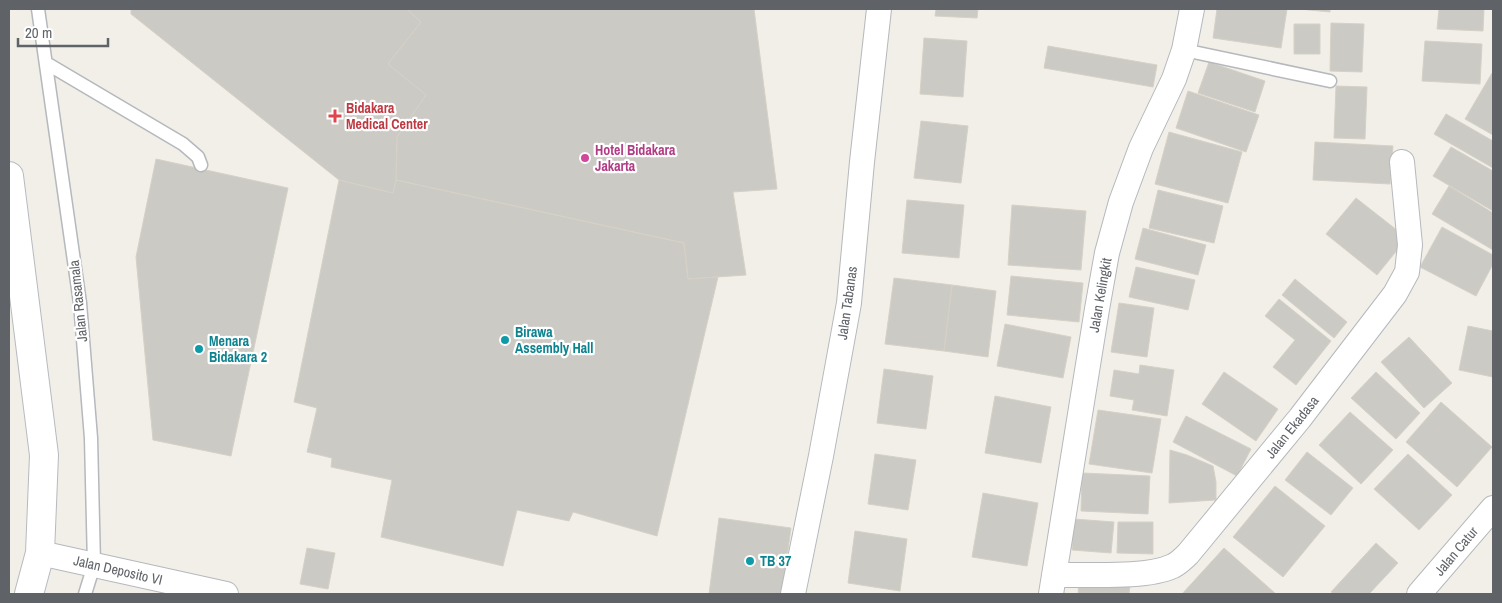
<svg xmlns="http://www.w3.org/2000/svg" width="1502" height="603" font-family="'Archivo Narrow',sans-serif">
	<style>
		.building { fill: #cccac5; stroke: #d6d1c6 }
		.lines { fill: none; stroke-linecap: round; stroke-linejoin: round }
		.lane-casing { stroke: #b5b8bc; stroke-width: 15 }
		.street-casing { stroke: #b5b8bc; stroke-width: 26 }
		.secondary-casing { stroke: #b6babf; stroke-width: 30 }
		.lane { stroke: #fff; stroke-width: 12 }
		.street { stroke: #fff; stroke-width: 24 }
		.secondary { stroke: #fff; stroke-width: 28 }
		.health-dot { fill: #e0444e; stroke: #fff; stroke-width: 2 }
		.hotel-dot { fill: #d1479c; stroke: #fff; stroke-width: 2 }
		.culture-dot { fill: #0f9aa8; stroke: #fff; stroke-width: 2 }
		.labels { text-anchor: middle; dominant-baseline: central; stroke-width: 4.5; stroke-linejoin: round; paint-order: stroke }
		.health-label { font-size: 14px; font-weight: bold; fill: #be3a42; stroke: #fff; text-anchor: start }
		.hotel-label { font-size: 14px; font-weight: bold; fill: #b23c85; stroke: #fff; text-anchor: start }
		.street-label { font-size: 14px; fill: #5f6368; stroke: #fff }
		.culture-label { font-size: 14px; font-weight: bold; fill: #0d838f; stroke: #fff; text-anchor: start }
	</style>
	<rect width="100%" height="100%" fill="#f1efe8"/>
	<path class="building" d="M131,9H407L421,22L388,64L426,95L397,137L396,180L393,193L339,180L131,14Z
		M407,9H754L777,189L733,192L746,275L688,279L684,243L396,180L397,137L426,95L388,64L421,22Z
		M936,9H978L977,18L935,16Z
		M1217,9H1287L1281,48L1213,38Z
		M1299,9H1330V12Z
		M1439,9H1484L1483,31L1437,29Z
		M1331,23L1364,24L1362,72L1330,71Z
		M1294,24H1320V54H1294Z
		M924,38L967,41L963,97L920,94Z
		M1425,41L1482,44L1480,84L1422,81Z
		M1048,46L1157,65L1153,87L1044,68Z
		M1209,62L1265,81L1255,112L1198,93Z
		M1492,73L1493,74V135L1465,119Z
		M1336,86L1367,87L1365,139L1334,138Z
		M1188,91L1259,115L1246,152L1176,128Z
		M1446,114L1493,141V168L1434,134Z
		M921,121L968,126L961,183L914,178Z
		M1169,132L1242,152L1228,203L1155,184Z
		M1315,142L1393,146L1390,184L1313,180Z
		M1451,147L1493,171V211L1433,176Z
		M156,159L288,188L231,456L153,440L136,257Z
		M339,180L393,193L396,180L684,243L688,279L718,277L657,536L573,512L569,521L517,510L503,566L381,537L392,480L331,467L332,458L307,452L317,408L294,402Z
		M1449,186L1493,213V250L1432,214Z
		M1158,190L1223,206L1214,243L1149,228Z
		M1356,198L1407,238L1377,275L1326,234Z
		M907,200L964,205L959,258L902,253Z
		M1012,205L1086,211L1081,270L1008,265Z
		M1442,227L1493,255V264L1476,296L1420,267Z
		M1143,228L1206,245L1198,275L1135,259Z
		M1136,267L1195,280L1188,310L1129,297Z
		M1011,276L1083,283L1079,322L1007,315Z
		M894,278L952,285L944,351L885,344Z
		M1295,279L1347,322L1334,338L1282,295Z
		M952,285L996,291L988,357L944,351Z
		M1279,299L1331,341L1296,385L1273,367L1295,340L1265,316Z
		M1119,303L1154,308L1147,357L1111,352Z
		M1005,324L1071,337L1063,378L997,366Z
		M1468,326L1493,331V377L1459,370Z
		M1409,337L1452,383L1424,408L1381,362Z
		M1140,365L1174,370L1167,416L1132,410L1134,400L1110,396L1114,370L1139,374Z
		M884,369L933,376L926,429L877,423Z
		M1224,372L1278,409L1256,441L1202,404Z
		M1376,372L1420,413L1396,439L1351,398Z
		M995,396L1051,407L1041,463L985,453Z
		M1441,402L1492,447L1457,487L1406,442Z
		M1098,410L1161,419L1152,473L1089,464Z
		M1350,412L1393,450L1361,484L1319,445Z
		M1186,416L1251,449L1237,476L1173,442Z
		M1170,450L1187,455L1213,466L1216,482V500L1169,503Z
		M1307,452L1353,488L1331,515L1285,480Z
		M875,454L916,460L908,510L868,504Z
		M1408,454L1452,495L1419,530L1374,489Z
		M1082,473L1150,476L1148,514L1081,511Z
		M1275,486L1325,526L1283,577L1233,537Z
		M983,493L1038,503L1027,566L972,557Z
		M719,518L791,528L782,594H709Z
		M1074,519L1114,522L1111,553L1072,550Z
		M1118,522H1153V554L1117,553Z
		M855,531L907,539L900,591L848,583Z
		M1376,543L1398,563L1369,594H1334L1331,592Z
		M307,548L335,553L328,589L300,584Z
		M1224,548L1276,594H1182Z
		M1079,582L1130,586L1129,594H1078Z"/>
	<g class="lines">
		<defs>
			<path id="lane" d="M38,9L80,303L91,438L94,565L85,594
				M1184,50L1330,81
				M46,63L183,144L198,157L201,165"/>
			<path id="street" d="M40,553L226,594
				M1054,575C1086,574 1145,579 1173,566C1179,563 1184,558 1188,554L1300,418L1395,294L1407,272L1410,245L1402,162
				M793,594L821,456L849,303L862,162L879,9
				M1051,594L1097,309L1107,253L1121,202L1141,148L1174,79L1184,50L1192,9
				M1419,594L1493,508"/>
			<path id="secondary" d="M9,176L44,455L40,553L29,594"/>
		</defs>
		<use href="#lane" class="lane-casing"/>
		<use href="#street" class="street-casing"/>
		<use href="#secondary" class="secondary-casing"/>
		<use href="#lane" class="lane"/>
		<use href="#street" class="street"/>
		<use href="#secondary" class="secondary"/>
	</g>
	<path class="health-dot" d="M332.5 108.5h5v5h5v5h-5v5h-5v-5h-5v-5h5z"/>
	<circle class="hotel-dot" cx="585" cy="158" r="5"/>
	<g class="culture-dot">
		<circle cx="505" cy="340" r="5"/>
		<circle cx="199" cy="349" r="5"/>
		<circle cx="750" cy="561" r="5"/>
	</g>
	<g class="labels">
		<g class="health-label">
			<text x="346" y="108">Bidakara<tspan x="346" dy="16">Medical Center</tspan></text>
		</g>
		<g class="hotel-label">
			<text x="595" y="150">Hotel Bidakara<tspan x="595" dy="16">Jakarta</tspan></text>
		</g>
		<g class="street-label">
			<text transform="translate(1100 295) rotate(-80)">Jalan Kelingkit</text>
			<text transform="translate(78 301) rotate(-96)">Jalan Rasamala</text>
			<text transform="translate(847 303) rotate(-82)">Jalan Tabanas</text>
			<text transform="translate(1292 427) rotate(-51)">Jalan Ekadasa</text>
			<text transform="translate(1456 551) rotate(-50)">Jalan Catur</text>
			<text transform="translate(118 570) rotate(13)">Jalan Deposito VI</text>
		</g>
		<g class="culture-label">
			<text x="515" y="332">Birawa<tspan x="515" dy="16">Assembly Hall</tspan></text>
			<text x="209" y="341">Menara<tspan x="209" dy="16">Bidakara 2</tspan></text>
			<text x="760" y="561">TB 37</text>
		</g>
	</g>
	<rect width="1502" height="603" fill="none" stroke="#5f6368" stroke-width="20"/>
	<path d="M18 38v8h90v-8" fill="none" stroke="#5f6368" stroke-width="2.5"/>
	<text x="25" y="38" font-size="15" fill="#5f6368" stroke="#ffffff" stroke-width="4" paint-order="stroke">20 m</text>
</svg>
